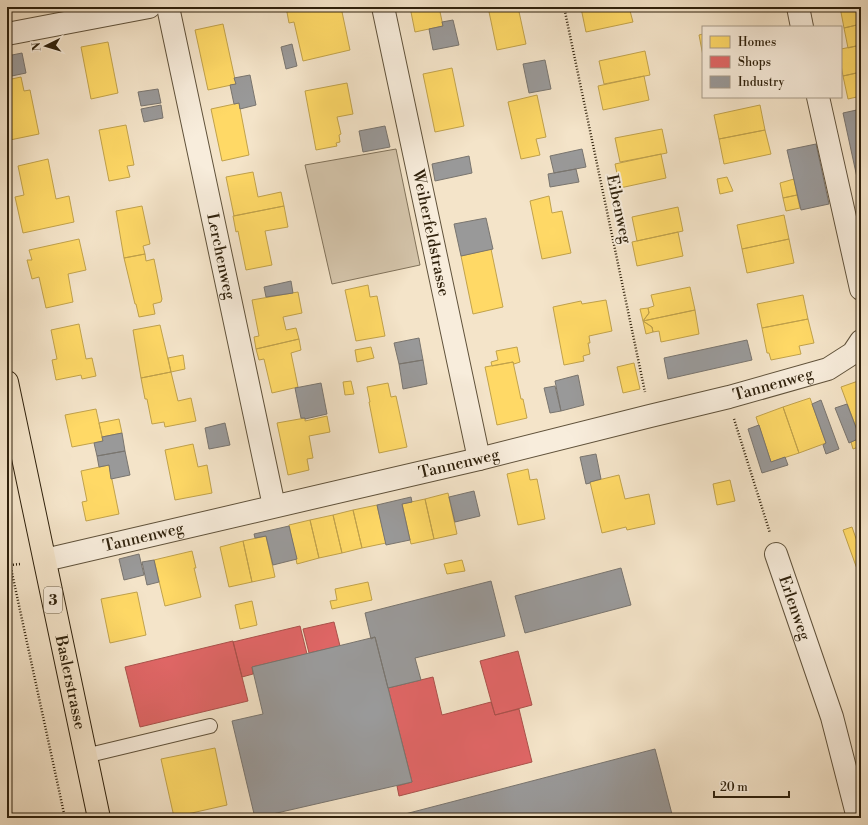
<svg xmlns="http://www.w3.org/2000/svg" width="868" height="825" font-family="'Libre Bodoni',serif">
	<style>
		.green { fill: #d3c3a9; stroke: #81725a }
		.homes { fill: #ffd966; stroke: #c1a24b }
		.shops { fill: #e06666; stroke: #ab514b }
		.industry { fill: #999; stroke: #79756f }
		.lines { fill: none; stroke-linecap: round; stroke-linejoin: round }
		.service-casing { stroke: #60523b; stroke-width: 16 }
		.minor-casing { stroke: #60523b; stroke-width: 24 }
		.primary-casing { stroke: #2f210c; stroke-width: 24 }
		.path { stroke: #2f210c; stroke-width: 2.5; stroke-dasharray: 1 2; stroke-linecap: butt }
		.service { stroke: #f8eddc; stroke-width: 14 }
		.minor { stroke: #f8eddc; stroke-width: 22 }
		.primary { stroke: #f4e4c9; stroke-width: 22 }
		.labels { text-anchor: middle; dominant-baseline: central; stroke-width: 4; stroke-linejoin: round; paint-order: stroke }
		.shield { fill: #f8eddc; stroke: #6b5e4a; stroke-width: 1 }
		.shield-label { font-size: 15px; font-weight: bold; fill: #2f210c }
		.street-label { font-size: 16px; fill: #2f210c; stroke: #f8eddc }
	</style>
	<rect width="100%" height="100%" fill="#f4e4c9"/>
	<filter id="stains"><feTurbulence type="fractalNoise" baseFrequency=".005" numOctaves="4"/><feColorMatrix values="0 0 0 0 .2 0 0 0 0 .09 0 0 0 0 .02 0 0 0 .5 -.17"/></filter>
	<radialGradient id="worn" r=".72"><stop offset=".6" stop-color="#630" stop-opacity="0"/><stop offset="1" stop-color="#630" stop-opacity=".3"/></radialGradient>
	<path class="green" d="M396,149L420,265L332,284L305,165Z"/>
	<path class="homes" d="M286,7H341L350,50L303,61L294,22L289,23Z
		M410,7H439L443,26L415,32Z
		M488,7H518L526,44L497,50Z
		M586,7H629L633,22L586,32L581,8Z
		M840,7H861V24L844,28Z
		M223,24L236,84L208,90L195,30Z
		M861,24V45L848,48L844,28Z
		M703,34V56L699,35Z
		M108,42L118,93L91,99L81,47Z
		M861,45V72L843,76L841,65V49Z
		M645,51L650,75L604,84L599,61Z
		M452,68L464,126L435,132L423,74Z
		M861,72V96L848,99L843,76Z
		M644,76L649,100L603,110L598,86Z
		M21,77L24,91L30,90L39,134L10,140L7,126V80Z
		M347,83L353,114L337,117L341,134L339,135L340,142L336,143L337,146L316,150L305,91Z
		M537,95L546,137L536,139L540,155L521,159L508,102Z
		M239,103L249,155L222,161L211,109Z
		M760,105L765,130L719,139L714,115Z
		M126,125L134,165L127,166L130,177L109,181L99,130Z
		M662,129L667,153L620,162L615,138Z
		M765,130L771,154L724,164L719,139Z
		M661,154L666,178L620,188L615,164Z
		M48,159L56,199L69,196L74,222L23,233L15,197L24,195L18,166Z
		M253,172L258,197L281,192L284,206L234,216L226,177Z
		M727,177L733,191L720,194L717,179Z
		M794,179L797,195L783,198L780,183Z
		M797,195L800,208L786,211L783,198Z
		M549,196L552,213L562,211L571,253L542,259L530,201Z
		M142,206L150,244L143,246L145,254L124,258L116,211Z
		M284,206L288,227L265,231L272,265L246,270L238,231L236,232L233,216Z
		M678,207L683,231L637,241L632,217Z
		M784,215L789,239L742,249L737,225Z
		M678,232L683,256L637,266L632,242Z
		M79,239L86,270L68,274L73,302L46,308L39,277L32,279L27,260H32L29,250Z
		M789,239L794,263L747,273L742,249Z
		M491,249L503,307L473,314L461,256Z
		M145,254L146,261L154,259L162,299L161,302L153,304L155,314L139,317L136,304H135L124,258Z
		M368,285L370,297L377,296L385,336L356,341L345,290Z
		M690,287L695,310L643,321L649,313L648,308L654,306L651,295Z
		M298,292L302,313L283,317L286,330L296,328L299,339L256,349L254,337L259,336L252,300Z
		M803,295L808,319L762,328L757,304Z
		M606,300L612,331L589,336L590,343H588L590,354L583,356L584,361L564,365L553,307L581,301L582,304Z
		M648,308L649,313L643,321L640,309Z
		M695,310L699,334L661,342L659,331L653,332L652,327L643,321Z
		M808,319L814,343L799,346L801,354L771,360L769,353H767L762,328Z
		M643,321L652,327L653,332L646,334Z
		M79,324L86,359L92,358L96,376L82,379L81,375L56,380L52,360L57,359L51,330Z
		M160,325L171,372L141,378L133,330Z
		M299,339L301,350L291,353L298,387L272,393L264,359L259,360L256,349Z
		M371,347L374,358L357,362L355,350Z
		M517,347L520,362L514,364L513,362L492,366L491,362L498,360L496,351Z
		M183,355L185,369L171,372L168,358Z
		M513,362L521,399H523L527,418L497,425L485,367Z
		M634,363L640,389L623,393L617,367Z
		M171,372L178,401L191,398L196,421L165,427L164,422L152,424L147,399H145L141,378Z
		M861,380V438H860L841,387Z
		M351,381L354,394L345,395L343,382Z
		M388,383L391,397L396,396L407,447L379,453L369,402H370L367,387Z
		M810,398L826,443L799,453L783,407Z
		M783,407L799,453L771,462L756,417Z
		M96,409L103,441L72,447L65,415Z
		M327,416L330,432L309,436L313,458L307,459L309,470L288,475L277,423L305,418V421Z
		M119,419L122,433L102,437L99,423Z
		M860,438H861V446L853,449L851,442Z
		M193,444L198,467L207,465L212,493L175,500L165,450Z
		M109,465L119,514L86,521L82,502L87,501L81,471Z
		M528,469L530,480L537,479L545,519L518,525L507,474Z
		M619,475L625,499L649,494L655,524L627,530L626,527L602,533L590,482Z
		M730,480L735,501L717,505L713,484Z
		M448,493L457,534L434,539L425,499Z
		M425,499L434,539L411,544L402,504Z
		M377,505L386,543L362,548L353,510Z
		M353,510L362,548L342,553L333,515Z
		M333,515L342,553L319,558L310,520Z
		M310,520L319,558L297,564L289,525Z
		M852,527L861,553V580L843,530Z
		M266,536L275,577L252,582L243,541Z
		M243,541L252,582L229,587L220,547Z
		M192,551L196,568H194L201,597L165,606L154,560Z
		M462,560L465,571L447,574L444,564Z
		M368,582L372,600L332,609L330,601L337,600L335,589Z
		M137,592L146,635L110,643L101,599Z
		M252,601L257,625L240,629L235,605Z
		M215,748L227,805L174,817L161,759Z"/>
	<path class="shops" d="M334,622L340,646L309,653L303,629Z
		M300,626L307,654L252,667L253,674L242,677L233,642Z
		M233,641L248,701L140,727L125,667Z
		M518,651L532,705L495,715L480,661Z
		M433,677L442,715L491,702L495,715L519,709L532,762L399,796L397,786L412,782L388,688Z"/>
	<path class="industry" d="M453,20L459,45L433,50L429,29L443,26L442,22Z
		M292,44L297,66L286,69L281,47Z
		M22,53L26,73L7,77V56Z
		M545,60L551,89L529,93L523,64Z
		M250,75L256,105L240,109L239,103L234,104L230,85L236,84L234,78Z
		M158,89L161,103L141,106L138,92Z
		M161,105L163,118L144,122L141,109Z
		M861,109V196L843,113Z
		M385,126L390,147L363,152L359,131Z
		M816,144L829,204L801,210L787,150Z
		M582,149L586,167L554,173L550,156Z
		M469,156L472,173L435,181L432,164Z
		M576,169L579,182L550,187L548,174Z
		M486,218L493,249L461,256L454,224Z
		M291,281L293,293L266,297L264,287Z
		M419,338L423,360L399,364L394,343Z
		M747,340L752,360L668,379L664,358Z
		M423,360L427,384L403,389L399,364Z
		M578,375L584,405L561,411L555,381Z
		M321,383L327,414L305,419V418H301L295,388Z
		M555,386L561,411L550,413L544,388Z
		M821,400L839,449L826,454L823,445L826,443L812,404Z
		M847,404L860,438L849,443L835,408Z
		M225,423L230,445L209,449L205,428Z
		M759,425L771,462L785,457L788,465L762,473L748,429Z
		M122,433L125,451L97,456L94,443L103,441L102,437Z
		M125,451L130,475L111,479L109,465L99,467L97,456Z
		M596,454L601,479L590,482V483L586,484L580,457Z
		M474,491L480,516L455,522L449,497Z
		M411,497L412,502L402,504L410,540L386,545L377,505Z
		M289,526L297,559L273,565L266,536L255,538L254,534Z
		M139,554L144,575L124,580L119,559Z
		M154,560L159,582L147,585L142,562Z
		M621,568L631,605L525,633L515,596Z
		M491,581L505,636L415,658L421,680L388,688L375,637L371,639L365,613Z
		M375,637L412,782L255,818L232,721L263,714L252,667Z
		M655,749L673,818H406L405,814Z"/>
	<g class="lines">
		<defs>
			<path id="service" d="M85,756L210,726"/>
			<g id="minor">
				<path id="s1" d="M168,7L274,506"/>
				<path id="s2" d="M383,7L479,459"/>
				<path d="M798,7L802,27"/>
				<path d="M7,34L149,7"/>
				<path d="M818,97L861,289"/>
				<path id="s3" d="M776,554L832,717L858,818"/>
				<path id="s4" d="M45,560L479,459L650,416L729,397L828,369L853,353L861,341"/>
			</g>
			<g id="primary">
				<path id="s5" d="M7,382L99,818"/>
			</g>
		</defs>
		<use href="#service" class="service-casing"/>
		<use href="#minor" class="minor-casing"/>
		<use href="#primary" class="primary-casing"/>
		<path class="path" d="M564,7L645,392
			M734,419L770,533
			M7,550L65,818
			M10,565L21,564"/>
		<use href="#service" class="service"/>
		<use href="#minor" class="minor"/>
		<use href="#primary" class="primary"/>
	</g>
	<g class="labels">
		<rect class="shield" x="44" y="587" width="18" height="26" rx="3"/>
		<g class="shield-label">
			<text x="53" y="600">3</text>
		</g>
		<g class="street-label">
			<text transform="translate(619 209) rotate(78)">Eibenweg</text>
			<text stroke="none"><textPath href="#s2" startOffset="231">Weiherfeldstrasse</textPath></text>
			<text stroke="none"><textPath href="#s1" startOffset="255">Lerchenweg</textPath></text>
			<text stroke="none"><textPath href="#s4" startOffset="749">Tannenweg</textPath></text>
			<text stroke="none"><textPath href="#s4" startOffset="425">Tannenweg</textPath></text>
			<text stroke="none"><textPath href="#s4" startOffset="101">Tannenweg</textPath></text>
			<text stroke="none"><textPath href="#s3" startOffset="57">Erlenweg</textPath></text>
			<text stroke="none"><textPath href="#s5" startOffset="307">Baslerstrasse</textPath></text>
		</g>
	</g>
	<rect width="868" height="825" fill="none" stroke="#f4e4c9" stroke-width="24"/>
	<rect x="8" y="8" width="852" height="809" fill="none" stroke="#2f210c" stroke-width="2"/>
	<rect x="12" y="12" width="844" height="801" fill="none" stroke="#2f210c"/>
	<rect x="702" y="26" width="140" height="72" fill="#f8eddc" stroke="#a89b89"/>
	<rect x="710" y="36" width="20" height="12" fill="#ffd966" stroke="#a89b89"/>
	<text x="738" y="46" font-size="12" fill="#2f210c">Homes</text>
	<rect x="710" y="56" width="20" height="12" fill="#e06666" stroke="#a89b89"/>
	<text x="738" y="66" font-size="12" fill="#2f210c">Shops</text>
	<rect x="710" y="76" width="20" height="12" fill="#999999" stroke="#a89b89"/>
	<text x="738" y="86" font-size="12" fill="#2f210c">Industry</text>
	<g transform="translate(46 46) rotate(265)" stroke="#f8eddc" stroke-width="3" paint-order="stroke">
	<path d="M0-3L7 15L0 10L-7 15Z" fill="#2f210c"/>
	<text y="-6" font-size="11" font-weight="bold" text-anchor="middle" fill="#2f210c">N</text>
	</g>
	<path d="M714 791v6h75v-6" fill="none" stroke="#2f210c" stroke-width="2"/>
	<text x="720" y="791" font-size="12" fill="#2f210c" stroke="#f8eddc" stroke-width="3" paint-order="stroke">20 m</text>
	<rect width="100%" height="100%" filter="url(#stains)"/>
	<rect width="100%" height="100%" fill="url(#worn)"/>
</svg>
